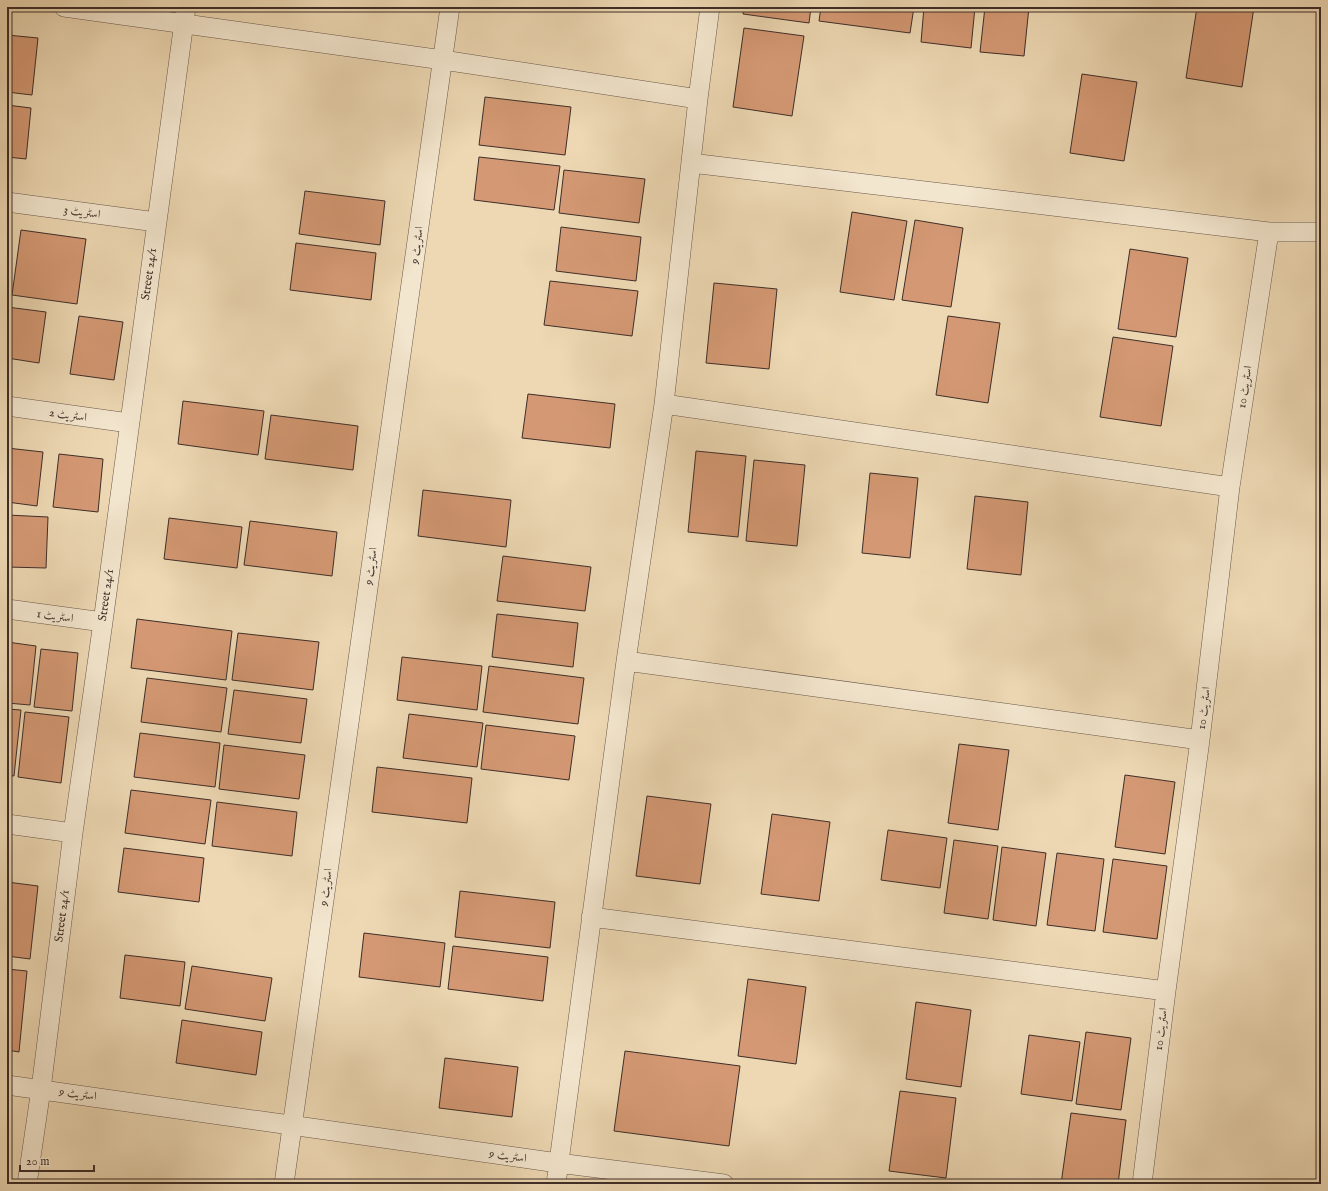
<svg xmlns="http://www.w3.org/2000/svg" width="1328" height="1191" font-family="'IM FELL English',Amiri,serif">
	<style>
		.building { fill: #d49974; stroke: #3e2e28 }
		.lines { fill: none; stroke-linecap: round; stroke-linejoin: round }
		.minor-casing { stroke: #6a584b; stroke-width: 20 }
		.minor { stroke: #f3e6ce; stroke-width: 19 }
		.labels { text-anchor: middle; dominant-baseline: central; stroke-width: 3; stroke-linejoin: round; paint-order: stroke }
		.street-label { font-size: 12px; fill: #3e2e28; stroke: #f3e6ce }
	</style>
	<rect width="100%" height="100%" fill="#edd8b3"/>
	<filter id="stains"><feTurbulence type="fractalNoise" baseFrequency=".005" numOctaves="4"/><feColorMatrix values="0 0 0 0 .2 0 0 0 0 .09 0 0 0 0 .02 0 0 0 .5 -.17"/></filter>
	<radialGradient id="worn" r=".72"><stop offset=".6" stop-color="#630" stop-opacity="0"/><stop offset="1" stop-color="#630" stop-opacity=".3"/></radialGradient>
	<path class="building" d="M744,7H811L809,23L743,14Z
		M821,7H914L910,33L819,21Z
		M924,7H975L971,48L921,42Z
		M985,7H1029L1024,56L980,52Z
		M1197,7H1254L1242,87L1186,78Z
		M744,28L804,36L792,116L733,107Z
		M7,35L38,38L32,95L7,92Z
		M1082,74L1137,82L1124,161L1070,153Z
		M485,97L571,107L565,155L479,145Z
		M7,105L31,108L26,159L7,157Z
		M479,157L560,166L554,210L474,200Z
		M564,170L645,179L639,223L559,213Z
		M305,191L385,201L380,245L299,234Z
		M852,212L907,221L894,300L840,292Z
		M915,220L963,228L951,307L902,300Z
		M561,227L641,237L636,281L556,271Z
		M21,230L86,239L77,304L12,295Z
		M296,243L376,253L371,300L290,290Z
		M1130,249L1188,258L1176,337L1118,329Z
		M550,281L638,291L632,336L544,325Z
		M714,283L777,289L769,369L706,363Z
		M7,307L46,312L39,363L7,358Z
		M79,316L123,322L114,380L70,374Z
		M948,316L1000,323L988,403L936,395Z
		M1113,337L1173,346L1161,426L1100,417Z
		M528,394L615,404L610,448L522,438Z
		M183,401L264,411L258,455L178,444Z
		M271,415L358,426L353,470L265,459Z
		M7,448L43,452L37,506L7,502Z
		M696,451L746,456L738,537L688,532Z
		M59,454L103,459L98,512L53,507Z
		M754,460L805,465L797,546L746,541Z
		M870,473L918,478L910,558L862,553Z
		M423,490L511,500L506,547L418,536Z
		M975,496L1028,502L1021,575L967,569Z
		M7,515L48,517L46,568L7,567Z
		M169,518L242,527L237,568L164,559Z
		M250,521L337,532L332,576L244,565Z
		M503,556L591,567L585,611L497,601Z
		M497,614L578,623L573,667L492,657Z
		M137,619L232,631L226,680L131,668Z
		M238,633L319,642L313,690L232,680Z
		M7,642L36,646L30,705L7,703Z
		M41,649L78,653L72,711L34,707Z
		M402,657L482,666L477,710L397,700Z
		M489,666L584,678L578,724L483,712Z
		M147,678L227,688L221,732L141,722Z
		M234,690L307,699L301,743L228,734Z
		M7,709L21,710L14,776L7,775Z
		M25,712L69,717L61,783L18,777Z
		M409,714L483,723L477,767L403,758Z
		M486,725L575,736L569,780L481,769Z
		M140,733L220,743L215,787L134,777Z
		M959,744L1009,750L998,830L948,823Z
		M224,745L305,755L299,799L219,789Z
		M377,767L472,778L467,823L372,812Z
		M1125,775L1175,782L1165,854L1115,847Z
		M131,790L211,800L205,844L125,833Z
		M647,796L711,804L700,884L636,876Z
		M217,802L297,812L292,856L212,846Z
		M772,814L830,822L819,901L761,894Z
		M888,830L947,838L940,888L881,880Z
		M954,840L998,846L988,919L944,913Z
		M1002,847L1046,853L1036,926L993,920Z
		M124,848L204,858L199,902L118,892Z
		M1057,853L1104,859L1095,931L1047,925Z
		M1113,859L1167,866L1157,939L1103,932Z
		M7,882L38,886L30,959L7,956Z
		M460,891L555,902L550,948L455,937Z
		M364,933L445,943L440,987L359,977Z
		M453,946L548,957L543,1001L448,989Z
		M125,955L185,962L180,1006L120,998Z
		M192,966L272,978L265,1021L185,1009Z
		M7,969L27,971L19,1052L7,1050Z
		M748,979L806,987L796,1064L738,1056Z
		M916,1002L971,1010L961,1087L906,1079Z
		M182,1020L262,1032L256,1075L176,1063Z
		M1086,1032L1131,1038L1121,1110L1076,1104Z
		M1029,1035L1080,1042L1072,1101L1021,1094Z
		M625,1051L740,1066L729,1146L614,1131Z
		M445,1058L518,1067L512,1117L439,1108Z
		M900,1091L956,1098L946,1178L889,1171Z
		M1071,1113L1126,1120L1118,1184H1061Z"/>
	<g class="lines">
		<defs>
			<path id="minor" d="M64,7L443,60L698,99
				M691,163L1269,232H1321
				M7,202L156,222
				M664,404L1230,487
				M7,406L129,423
				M7,609L103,622
				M626,661L1200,740
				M7,824L73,833
				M591,917L1166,991
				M7,1085L558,1163L724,1184
				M27,1184L41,1089L73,833L103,622L186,7
				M284,1184L450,7
				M556,1184L626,661L664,404L698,99L710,7
				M1142,1184L1166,991L1200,740L1230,487L1269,232"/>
		</defs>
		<use href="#minor" class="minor-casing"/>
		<use href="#minor" class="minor"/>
	</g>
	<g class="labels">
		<g class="street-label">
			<text transform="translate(82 212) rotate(8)">اسٹریٹ 3</text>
			<text transform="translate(417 245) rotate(-82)">اسٹریٹ 9</text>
			<text transform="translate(149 274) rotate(-82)">Street 24/1</text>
			<text transform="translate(1245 387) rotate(-81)">اسٹریٹ 10</text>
			<text transform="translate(68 415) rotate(8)">اسٹریٹ 2</text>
			<text transform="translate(371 566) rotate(-82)">اسٹریٹ 9</text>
			<text transform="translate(106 595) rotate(-82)">Street 24/1</text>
			<text transform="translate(55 616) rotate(8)">اسٹریٹ 1</text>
			<text transform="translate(1204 708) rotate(-83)">اسٹریٹ 10</text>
			<text transform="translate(326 887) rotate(-82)">اسٹریٹ 9</text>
			<text transform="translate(62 916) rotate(-83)">Street 24/1</text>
			<text transform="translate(1161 1029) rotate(-83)">اسٹریٹ 10</text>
			<text transform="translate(78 1094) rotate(8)">اسٹریٹ 9</text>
			<text transform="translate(508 1156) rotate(8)">اسٹریٹ 9</text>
		</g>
	</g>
	<rect width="1328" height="1191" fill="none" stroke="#edd8b3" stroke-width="24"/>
	<rect x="8" y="8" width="1312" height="1175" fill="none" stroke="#3e2e28" stroke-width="2"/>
	<rect x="12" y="12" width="1304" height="1167" fill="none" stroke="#3e2e28"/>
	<path d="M20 1165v6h74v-6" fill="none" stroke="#3e2e28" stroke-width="2"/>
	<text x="26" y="1165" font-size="12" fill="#3e2e28" stroke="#f3e6ce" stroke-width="3" paint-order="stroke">20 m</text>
	<rect width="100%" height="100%" filter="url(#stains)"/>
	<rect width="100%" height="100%" fill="url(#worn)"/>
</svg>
